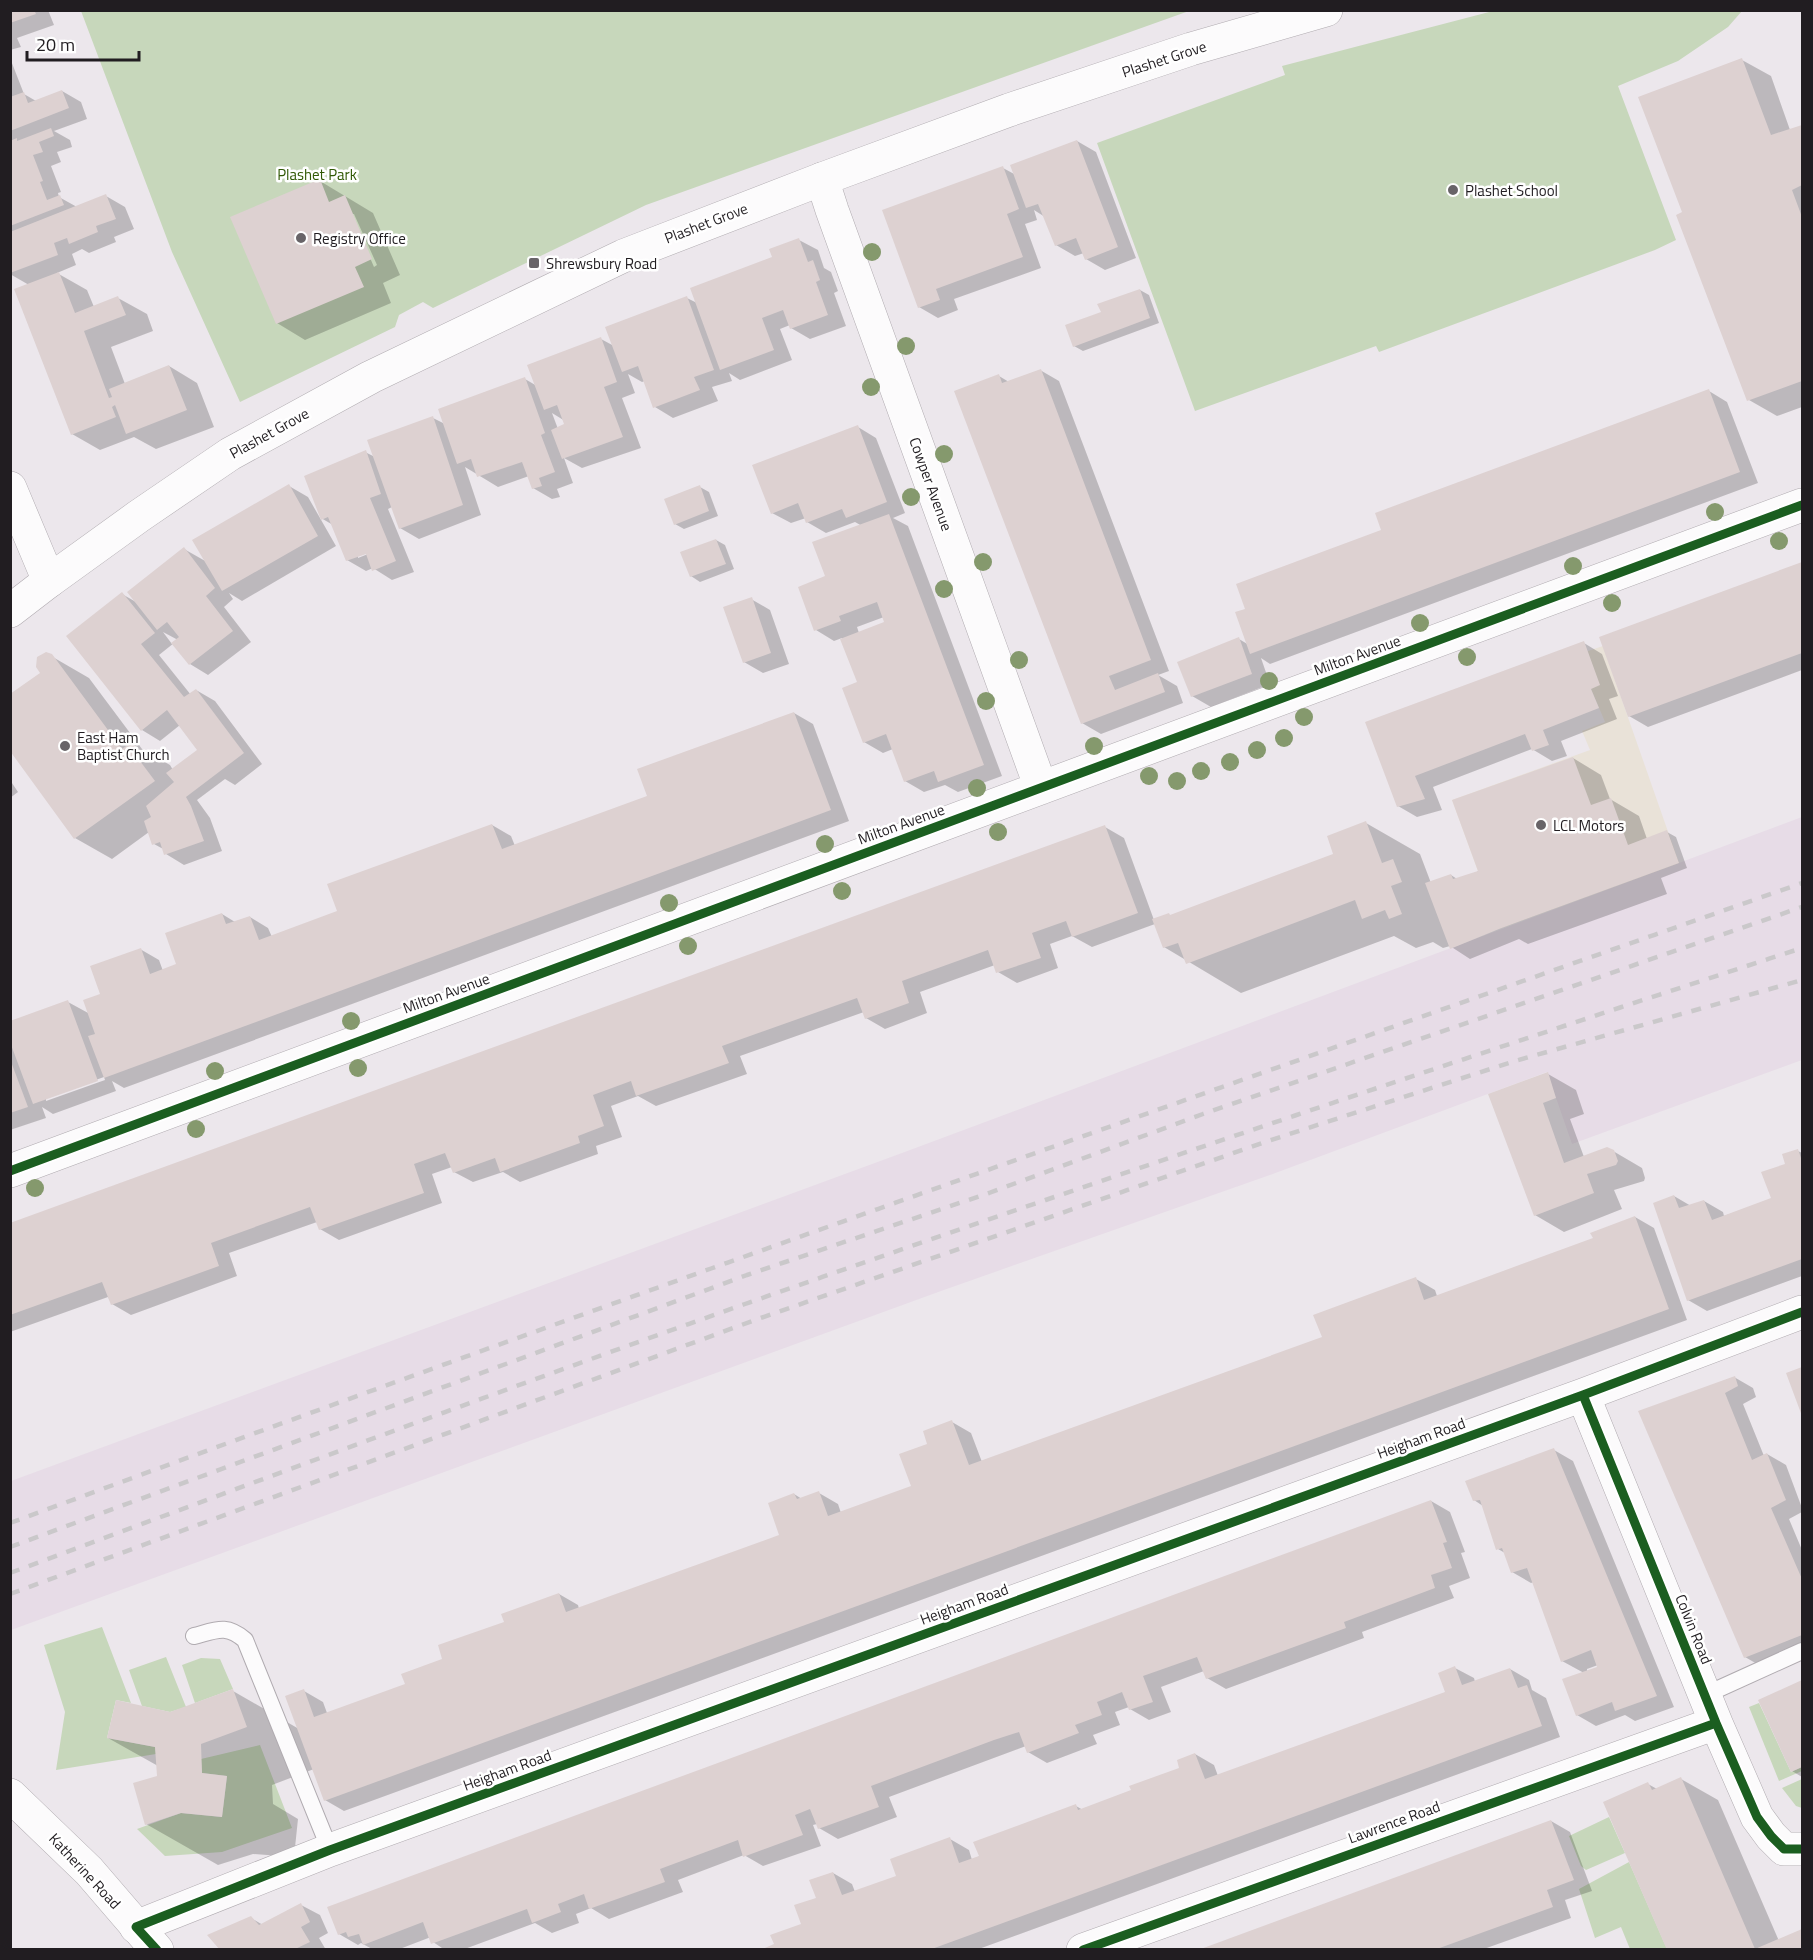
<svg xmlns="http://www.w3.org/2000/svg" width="1813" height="1960" font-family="'Titillium Web',sans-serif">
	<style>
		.built { fill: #e7dce7 }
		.industrial { fill: #e9e2d8 }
		.green { fill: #c7d7bb }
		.shadow { fill: #0003; fill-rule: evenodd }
		.building { fill: #ddd1d1 }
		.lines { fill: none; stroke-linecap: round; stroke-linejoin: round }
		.lane-casing { stroke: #b0abb0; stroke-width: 18 }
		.street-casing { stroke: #b0abb0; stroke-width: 34 }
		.secondary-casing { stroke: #b0abb0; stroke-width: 34 }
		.lane { stroke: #fcfbfc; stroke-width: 16 }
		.street { stroke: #fcfbfc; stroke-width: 33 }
		.secondary { stroke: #fcfbfc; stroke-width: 33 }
		.rail { stroke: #cac8ca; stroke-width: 4.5; stroke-dasharray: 10 10; stroke-linecap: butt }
		.cycleway-casing { stroke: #fff; stroke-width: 13 }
		.cycleway { stroke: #1b5e20; stroke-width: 9 }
		.tree { fill: #85996d }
		.poi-dot { fill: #686468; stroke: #fff; stroke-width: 2 }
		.labels { text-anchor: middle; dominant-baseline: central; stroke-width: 5; stroke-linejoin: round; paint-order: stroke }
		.street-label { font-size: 15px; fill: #211d21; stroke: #fff }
		.park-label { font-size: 15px; fill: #315905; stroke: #fff }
		.poi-label { font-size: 15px; fill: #211d21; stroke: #fff; text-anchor: start }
	</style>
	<rect width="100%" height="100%" fill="#ece7ec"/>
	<path class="built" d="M1802,817V1060L1572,1144L1547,1072L1267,1176L941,1291L11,1630V1481L902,1153Z"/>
	<path class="industrial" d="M1603,646L1679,863L1499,929L1452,800L1590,750L1582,731L1605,722L1591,689L1588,651Z"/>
	<path class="green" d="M81,11H1189L646,205L433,308L423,302L399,315L395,327L240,402L172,252Z
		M1493,11H1742L1728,27L1678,61L1618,86L1676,240L1655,250L1379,352L1376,346L1195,411L1097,143L1285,75L1282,66Z
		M102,1627L131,1703L116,1700L107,1738L155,1747L156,1754L56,1770L65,1712L44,1645Z
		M166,1657L186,1707L170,1712L142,1706L129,1670Z
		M201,1658L220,1659L233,1689L195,1703L182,1665Z
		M1759,1703L1791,1772L1802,1767V1771L1779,1781L1749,1707Z
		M260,1745L292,1828L222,1852L165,1856L137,1829L181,1813L222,1817L227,1776L202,1773L201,1759Z
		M1802,1779V1808L1796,1806L1782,1788Z
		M1609,1817L1625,1853L1586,1870L1581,1866L1569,1836Z
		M1629,1862L1667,1949H1630L1621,1927L1595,1938L1579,1889Z"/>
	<path class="shadow" d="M10,10H48L54,25L17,38L21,47L10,50Z
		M10,58L24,94L36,101L62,91L81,102L87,119L54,131L70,140L72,147L57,152L61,162L51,166L61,192L58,193L59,197L77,207L106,196L125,207L134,229L114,237L116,242L89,253L82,249L72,254L76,265L57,273L87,290L94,307L118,298L147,314L153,331L111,347L125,384L169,366L197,383L214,427L156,449L134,437L100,450L72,434L29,285L10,274Z
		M1742,60L1771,76L1790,130L1802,126V407L1777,416L1749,400L1684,213Z
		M1077,141L1096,152L1136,258L1105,270L1086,259L1084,253L1075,256L1056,245L1045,217L1034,210L1037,220L1025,224L1041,268L954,299L958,310L938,318L919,307L1003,168L1016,175Z
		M320,181L373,213L400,275L383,283L391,303L305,340L277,323ZM351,214H354L377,265L374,267Z
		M799,240L818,250L824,268L831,272L838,291L834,293L846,326L810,339L791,328L790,325L780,329L792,360L740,380L729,373L732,381L712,387L718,401L673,418L655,407L645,381L642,382L628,374L635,393L622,398L641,448L582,468L564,458L573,483L557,489L560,497L552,499L533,488L529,476L498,487L465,467L481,515L419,539L400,528L392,507L388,509L414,572L392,580L373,568L366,571L347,560L333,525L321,518L365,452L375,457L433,418L445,424L525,379L537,386L601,339L614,346L687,298L697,303L774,258ZM552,413L565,421L566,425L558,429ZM373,552L358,558V555Z
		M1140,290L1149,295L1159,323L1083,351L1074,346L1102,313Z
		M1040,370L1059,381L1169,671L1158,675L1177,686L1183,703L1101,734L1082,723L999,376L1009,382Z
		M1709,391L1727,402L1758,483L1270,664L1261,658L1270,684L1211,707L1192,696L1239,639L1249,645L1247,610L1383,531Z
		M858,427L876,438L905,513L893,518L908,526L1002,776L958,792L945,785L924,792L905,781L893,749L883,753L864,742L859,683L842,638L834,641L816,630L827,577L862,526L855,522L826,533L807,522L806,518L791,523L772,513ZM884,617L886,623L859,633L857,627Z
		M289,486L308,497L336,546L242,601L229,593L233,599L224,607L251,642L208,675L190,664L174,643L159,655L191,695L196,690L215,701L262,764L235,785L225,779L197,800L210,818L222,851L184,865L166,854L165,850L154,844L149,832L112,859L75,838L42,673L51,656L89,678L142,749L170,765L173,770L199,750L180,725L160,741L142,730L122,594L136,602L184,549L207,562ZM163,632L178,640L172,644Z
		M700,487L709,492L718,516L684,529L675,524Z
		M716,540L725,545L734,569L700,582L691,576Z
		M1802,563V670L1648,727L1629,716L1601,638Z
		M751,599L770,610L789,664L763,673L744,662Z
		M1584,643L1602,654L1618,696L1609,699L1617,719L1561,741L1567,756L1552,761L1532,749L1433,787L1442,810L1417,817L1398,806L1367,723Z
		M794,713L813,724L849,821L124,1088L112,1081L116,1091L53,1114L42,1107L46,1118L10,1130V1019L12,1022L68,1002L90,1014L102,995L140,949L159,960L163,971L178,965L222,914L235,922L250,917L268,928L272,937L339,912L492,825L511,836L515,846L649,796ZM104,1077L105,1080L46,1101V1098Z
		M1573,758L1601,775L1610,799L1639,816L1647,839L1667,832L1676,837L1687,868L1661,878L1667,894L1528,944L1519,939L1470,959L1450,946L1443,948L1433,942L1416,948L1394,936L1241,993L1164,947L1155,924L1092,947L1072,936L1050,944L1058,968L1017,983L998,972L995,965L920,992L927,1013L885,1029L866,1018L864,1012L740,1056L747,1074L656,1106L638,1096L611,1106L622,1137L596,1146L598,1154L520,1182L503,1172L473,1182L454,1172L452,1167L432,1174L442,1203L339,1240L320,1229L317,1222L229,1253L237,1276L131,1315L112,1304L108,1297L10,1332V1225L1105,827L1124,838L1154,920L1171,916L1335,855L1366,823L1420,854L1431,883L1451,875L1457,879L1477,872Z
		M10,780L18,792L10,798Z
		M1548,1074L1576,1090L1584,1114L1570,1119L1584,1157L1613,1151L1642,1168L1645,1178L1644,1181L1614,1190L1622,1209L1564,1232L1535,1215L1490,1095Z
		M1798,1151L1802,1153V1276L1707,1311L1688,1300L1674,1196L1691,1206L1704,1201L1723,1212L1724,1216L1773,1199L1787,1165Z
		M1635,1217L1654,1228L1687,1320L344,1811L325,1800L314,1769L272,1785L273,1804L298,1819L294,1857L253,1854L218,1865L146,1824L159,1777L158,1766L108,1738L233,1691L299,1729L304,1691L323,1702L327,1713L406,1685L506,1622L559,1594L578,1605L579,1609L781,1536L794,1494L802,1499L819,1493L838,1504L841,1513L913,1487L929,1445L952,1422L971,1433L982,1462L1324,1338L1416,1279L1435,1290L1437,1296L1596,1238Z
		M1802,1368V1412L1788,1374Z
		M1734,1377L1753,1388L1756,1397L1743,1404L1764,1456L1767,1454L1786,1465L1802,1508V1512L1789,1519L1802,1550V1653L1764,1668L1745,1657L1640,1412Z
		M1554,1450L1573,1461L1674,1707L1635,1721L1625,1715L1596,1726L1577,1715L1584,1673L1562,1661L1534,1582L1531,1583L1512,1572L1505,1553L1498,1549L1483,1506L1474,1500ZM1598,1665L1599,1668L1587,1672V1669Z
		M1431,1501L1450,1512L1465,1552L1461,1553L1470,1578L1449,1586L1454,1598L1362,1632L1364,1638L1226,1689L1207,1678L1204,1671L1161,1687L1171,1712L1149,1720L1130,1709L1129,1707L1115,1712L1120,1725L1093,1735L1097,1744L1047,1763L1028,1752L1026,1746L889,1797L897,1817L838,1839L819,1828L817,1824L813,1825L821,1846L763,1866L744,1855L678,1880L683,1892L609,1919L591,1908L576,1914L579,1923L552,1933L535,1923L462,1950H445L433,1942L431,1937L397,1950H374L361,1943L358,1945L339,1934Z
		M1455,1668L1474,1678L1475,1682L1510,1669L1529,1680L1532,1690L1546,1698L1560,1737L976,1950H763L776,1945L803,1925L833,1873L852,1884L855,1892L898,1877L950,1839L969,1850L972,1860L1076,1806L1083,1810L1133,1791L1181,1769L1195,1754L1214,1765L1218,1776L1447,1692Z
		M1802,1681V1777L1792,1771L1760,1700Z
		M1681,1779L1718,1800L1779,1941L1802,1930V1950H1669L1648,1784L1657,1789Z
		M1551,1821L1570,1832L1592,1891L1565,1900L1571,1918L1481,1950H1202Z
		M301,1905L320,1915L328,1933L319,1938L326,1950H222L251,1918L263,1925Z"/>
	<path class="building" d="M10,10H34L36,14L10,23Z
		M1742,58L1771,135L1802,125V185L1792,190L1802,217V381L1747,401L1676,215L1682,212L1638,97Z
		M62,90L69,108L10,131V97L24,92L28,103Z
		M51,128L54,136L39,142L43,152L33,155L43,181L40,182L47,200L60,195L64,205L10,226V141L17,138V141Z
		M1077,140L1118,247L1085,260L1076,238L1055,246L1038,204L1026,208L1010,165Z
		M1003,166L1019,209L1007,214L1023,257L936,289L940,300L918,308L882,210Z
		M320,179L329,202L345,195L372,259L355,267L364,287L276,324L230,217Z
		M106,194L116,219L96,226L98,232L69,244L67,238L54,243L58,255L10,273V232Z
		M799,238L808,262L813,260L820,280L816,282L828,315L790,329L783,310L762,318L774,350L720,370L690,288L772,257L769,249Z
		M59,272L75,313L118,296L126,315L84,331L109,398L112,397L109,389L169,365L187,410L126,434L115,405L112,407L116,417L71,435L14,289Z
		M1140,289L1150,318L1073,347L1065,325L1101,312L1097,304Z
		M687,296L714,370L694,377L700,390L653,408L638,366L622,372L605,327Z
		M601,337L617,382L604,387L623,437L562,459L551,430L564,424L557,405L544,410L527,365Z
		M1041,369L1151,660L1109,676L1115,690L1158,673L1165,692L1081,724L954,391L999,374L1002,383Z
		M525,377L545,433L541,435L555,472L539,478L542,486L532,489L522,462L477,477L471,459L457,464L438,409Z
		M1709,389L1740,472L1250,654L1235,612L1245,609L1236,584L1381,530L1375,513Z
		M433,416L463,505L399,529L367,440Z
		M858,425L887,502L846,518L842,509L806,523L798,503L771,514L752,465Z
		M366,450L381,494L370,498L396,561L372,571L366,554L346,561L328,517L321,520L304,476Z
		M289,484L318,536L222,591L192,540Z
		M700,485L709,511L674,525L664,499Z
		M889,514L984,765L938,782L934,771L904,782L886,734L863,743L842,688L857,682L840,639L884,622L877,602L839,616L841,621L814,631L798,587L825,576L812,542Z
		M716,539L726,564L690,577L680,552Z
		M184,547L215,588L206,596L233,631L189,665L171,643L179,637L167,622L157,630L127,592Z
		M1802,562V653L1628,717L1599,637Z
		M122,592L155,633L141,644L184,697L196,689L244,753L186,797L191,806L204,841L164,855L160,842L152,845L144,821L151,817L146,806L174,782L166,773L197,750L167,710L141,731L66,636Z
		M752,597L771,653L743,663L723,607Z
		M1239,637L1252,674L1191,697L1177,662Z
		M1584,641L1600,685L1591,689L1599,708L1543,730L1549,745L1532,751L1525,734L1415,776L1425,799L1397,807L1365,722Z
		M46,652L52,654L122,749L132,742L141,753L137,757L155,781L74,839L10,751V694L40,673L36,667L37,657Z
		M794,712L831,810L104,1078L88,1036L95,1034L83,1000L100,994L90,966L141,948L150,974L176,964L165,933L222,913L226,924L250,916L259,940L337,911L327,884L492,824L502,849L647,796L637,769Z
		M1573,757L1591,805L1611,798L1628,845L1667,830L1679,863L1499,929L1450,949L1425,883L1451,874L1453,879L1478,871L1452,800Z
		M1366,821L1382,863L1393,859L1402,882L1391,886L1402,914L1389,919L1385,910L1362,919L1355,900L1186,964L1178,943L1163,948L1152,919L1169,913L1170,915L1333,854L1327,836Z
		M1105,825L1138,913L1072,937L1066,921L1032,933L1041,958L996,973L988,950L902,981L909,1003L865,1019L857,998L722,1046L729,1063L636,1096L631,1081L593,1095L604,1126L578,1136L580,1143L500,1172L495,1158L453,1173L445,1153L414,1164L424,1193L319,1230L310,1207L211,1243L219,1266L111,1305L102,1282L10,1315V1223Z
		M68,1000L98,1081L33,1104L10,1042V1021Z
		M10,1059L28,1107L10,1113Z
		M1548,1072L1556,1098L1543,1103L1564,1163L1607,1147L1614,1150L1618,1161L1616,1165L1587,1174L1594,1193L1534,1216L1488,1094Z
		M1798,1149L1802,1161V1259L1687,1301L1653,1203L1674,1195L1679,1208L1704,1200L1712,1220L1771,1198L1761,1172L1785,1164L1782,1154Z
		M1635,1216L1669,1309L324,1801L285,1696L304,1689L314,1717L405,1684L401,1674L442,1659L438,1645L504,1622L501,1614L559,1593L566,1612L779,1535L768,1503L794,1493L797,1499L819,1491L828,1516L911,1486L899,1454L927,1444L923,1431L952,1420L969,1465L1322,1337L1313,1315L1416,1277L1424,1300L1593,1238L1590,1233Z
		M1802,1367V1416L1786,1373Z
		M1735,1376L1738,1386L1725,1393L1752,1460L1767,1453L1786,1500L1771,1508L1802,1579V1635L1744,1658L1638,1411Z
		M1554,1448L1657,1696L1615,1711L1612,1702L1576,1716L1562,1679L1597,1667L1591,1650L1561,1662L1527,1568L1511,1573L1502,1548L1496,1550L1480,1500L1473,1501L1465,1481Z
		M1431,1500L1447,1542L1443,1543L1452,1568L1431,1575L1435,1588L1344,1622L1346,1628L1206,1679L1197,1657L1143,1676L1153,1702L1129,1710L1122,1692L1097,1702L1102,1715L1075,1725L1079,1733L1027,1753L1019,1732L994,1740L871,1786L879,1807L818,1829L810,1809L795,1815L803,1835L743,1857L738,1840L660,1869L665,1882L589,1909L584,1894L558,1904L561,1912L532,1923L527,1909L431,1944L423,1922L363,1945L359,1934L348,1937L346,1932L338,1935L327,1907Z
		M1455,1666L1462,1685L1510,1668L1518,1688L1527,1685L1542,1726L929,1950H760L774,1944L770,1935L801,1924L794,1905L816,1898L809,1880L833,1872L842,1895L896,1876L890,1859L950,1837L959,1863L979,1856L973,1842L1076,1804L1078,1810L1131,1790L1129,1786L1179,1768L1177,1760L1195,1753L1205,1779L1445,1692L1438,1673Z
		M1802,1680V1767L1791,1772L1758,1700Z
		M233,1689L247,1727L201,1744L202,1773L227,1776L222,1817L181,1813L145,1825L133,1783L157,1776L155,1747L107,1738L116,1700L170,1712Z
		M1681,1777L1755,1949L1802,1929V1950H1667L1603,1802L1648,1782L1652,1790Z
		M1551,1820L1574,1880L1547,1890L1553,1907L1434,1950H1198Z
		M301,1903L310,1922L301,1927L310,1942L293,1950H220L207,1935L251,1916L259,1925Z"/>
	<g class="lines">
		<defs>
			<path id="lane" d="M194,1636C217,1630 226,1624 245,1640L330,1850
				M1705,1695L1802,1651"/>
			<path id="street" d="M822,179L832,210L1041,788
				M10,488L49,581
				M10,1171L1802,505
				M1583,1395L1716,1723L1757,1817L1771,1836L1784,1849H1802
				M136,1927L330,1850L1583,1395L1802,1312
				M1083,1950L1716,1723"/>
			<path id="secondary" d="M10,611L49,581L139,516L230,454L371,377L623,256L822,179L1009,110L1191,49L1326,10
				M10,1795L89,1871L157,1950"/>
		</defs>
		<use href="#lane" class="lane-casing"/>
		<use href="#street" class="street-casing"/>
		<use href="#secondary" class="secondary-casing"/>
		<use href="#lane" class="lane"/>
		<use href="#street" class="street"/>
		<use href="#secondary" class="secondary"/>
		<path class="rail" d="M10,1523C606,1303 1204,1093 1802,883
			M10,1547L747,1275L989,1193L1203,1114L1802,907
			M10,1573C255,1482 499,1391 745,1304C1096,1181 1449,1063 1802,948
			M10,1594L755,1320L1268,1141L1515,1061L1802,980"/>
		<defs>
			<path id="cycleway" d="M10,1171L1802,505
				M1583,1395L1716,1723L1757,1817L1771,1836L1784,1849H1802
				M157,1950L136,1927L330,1850L1583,1395L1802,1312
				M1083,1950L1716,1723"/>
		</defs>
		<use href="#cycleway" class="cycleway-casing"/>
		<use href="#cycleway" class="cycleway"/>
	</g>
	<g class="tree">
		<circle cx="872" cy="252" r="9"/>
		<circle cx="906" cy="346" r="9"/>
		<circle cx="871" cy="387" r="9"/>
		<circle cx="944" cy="454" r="9"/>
		<circle cx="911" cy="497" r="9"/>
		<circle cx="1715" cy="512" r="9"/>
		<circle cx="1779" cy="541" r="9"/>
		<circle cx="983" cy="562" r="9"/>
		<circle cx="1573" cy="566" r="9"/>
		<circle cx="944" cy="589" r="9"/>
		<circle cx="1612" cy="603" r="9"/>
		<circle cx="1420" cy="623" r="9"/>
		<circle cx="1467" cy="657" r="9"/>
		<circle cx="1019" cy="660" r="9"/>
		<circle cx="1269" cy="681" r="9"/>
		<circle cx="986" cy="701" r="9"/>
		<circle cx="1304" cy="717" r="9"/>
		<circle cx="1284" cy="738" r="9"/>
		<circle cx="1094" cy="746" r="9"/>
		<circle cx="1257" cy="750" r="9"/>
		<circle cx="1230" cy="762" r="9"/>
		<circle cx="1201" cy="771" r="9"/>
		<circle cx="1149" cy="776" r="9"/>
		<circle cx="1177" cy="781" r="9"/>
		<circle cx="977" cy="788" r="9"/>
		<circle cx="998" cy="832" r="9"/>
		<circle cx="825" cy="844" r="9"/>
		<circle cx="842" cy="891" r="9"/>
		<circle cx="669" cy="903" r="9"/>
		<circle cx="688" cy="946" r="9"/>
		<circle cx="351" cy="1021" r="9"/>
		<circle cx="358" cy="1068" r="9"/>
		<circle cx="215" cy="1071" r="9"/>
		<circle cx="196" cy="1129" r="9"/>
		<circle cx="35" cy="1188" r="9"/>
	</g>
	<g class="poi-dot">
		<circle cx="1453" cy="190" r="6"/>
		<circle cx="301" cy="238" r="6"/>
		<rect x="528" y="257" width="12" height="12" rx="3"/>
		<circle cx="65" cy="746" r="6"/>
		<circle cx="1541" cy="825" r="6"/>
	</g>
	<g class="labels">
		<g class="street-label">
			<text transform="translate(1164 59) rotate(-18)">Plashet Grove</text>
			<text transform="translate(706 223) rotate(-21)">Plashet Grove</text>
			<text transform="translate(269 433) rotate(-29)">Plashet Grove</text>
			<text transform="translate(931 484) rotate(70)">Cowper Avenue</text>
			<text transform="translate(1357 655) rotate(-20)">Milton Avenue</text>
			<text transform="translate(901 824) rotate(-20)">Milton Avenue</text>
			<text transform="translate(446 993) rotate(-20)">Milton Avenue</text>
			<text transform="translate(1421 1438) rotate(-20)">Heigham Road</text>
			<text transform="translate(964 1604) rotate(-20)">Heigham Road</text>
			<text transform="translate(1694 1629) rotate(68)">Colvin Road</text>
			<text transform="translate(507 1770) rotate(-20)">Heigham Road</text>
			<text transform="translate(1394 1822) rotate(-20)">Lawrence Road</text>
			<text transform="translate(85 1871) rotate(47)">Katherine Road</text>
		</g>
		<g class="park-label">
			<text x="317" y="174">Plashet Park</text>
		</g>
		<g class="poi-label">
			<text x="1465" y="190">Plashet School</text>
			<text x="313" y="238">Registry Office</text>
			<text x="546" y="263">Shrewsbury Road</text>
			<text x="77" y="737">East Ham<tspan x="77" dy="17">Baptist Church</tspan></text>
			<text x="1553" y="825">LCL Motors</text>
		</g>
	</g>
	<rect width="1813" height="1960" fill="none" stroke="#211d21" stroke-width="24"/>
	<path d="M27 51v9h112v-9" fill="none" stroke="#211d21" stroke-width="3"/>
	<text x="36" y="51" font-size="18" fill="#211d21" stroke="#ffffff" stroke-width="4.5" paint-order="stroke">20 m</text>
</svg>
